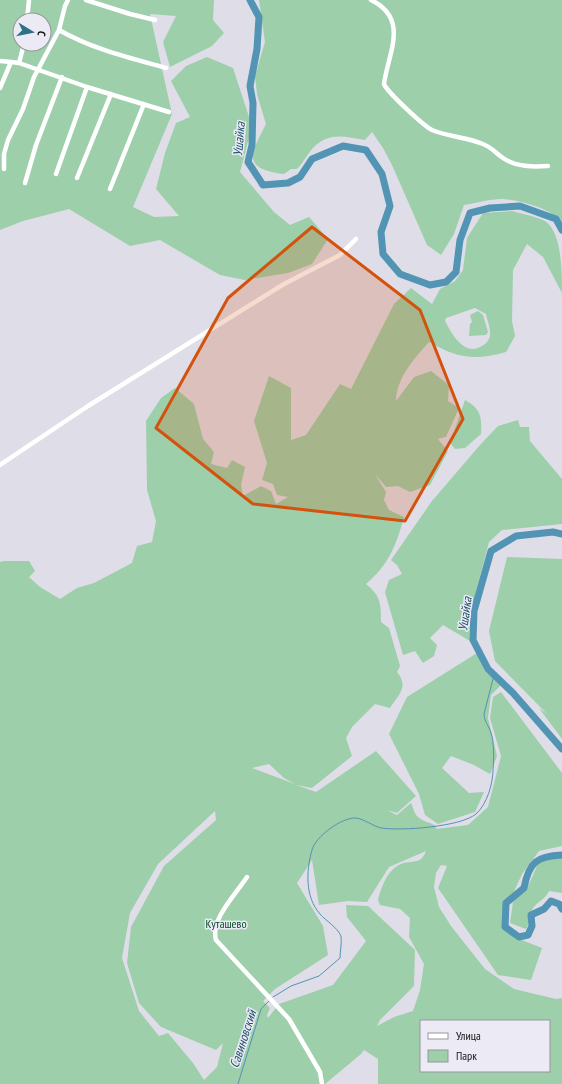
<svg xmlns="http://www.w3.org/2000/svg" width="562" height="1084" font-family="'PT Sans Narrow',sans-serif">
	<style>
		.green { fill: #9dcfab; fill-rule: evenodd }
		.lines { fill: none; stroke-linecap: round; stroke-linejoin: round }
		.stream { stroke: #5294b4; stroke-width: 1 }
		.river { stroke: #5294b4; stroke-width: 7 }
		.minor { stroke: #fff; stroke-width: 4.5 }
		.marked { fill: #d3520d; fill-opacity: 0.2; stroke: #d3520d; stroke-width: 3; stroke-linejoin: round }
		.labels { text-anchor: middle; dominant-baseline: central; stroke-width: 3; stroke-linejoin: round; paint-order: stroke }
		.park-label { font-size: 12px; fill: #054c27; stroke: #eceaf5 }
		.water-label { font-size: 13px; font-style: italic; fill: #1d526a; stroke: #eceaf5 }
	</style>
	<rect width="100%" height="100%" fill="#dfdde8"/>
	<path class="green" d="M0,0H214L213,20L224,33L212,46L170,67L163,42L176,16L150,14L172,114L133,207L154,217L179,216L156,189L165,153L176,123L190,117L171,81L186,66L207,57L233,68L252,126L240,172L274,212L290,225L309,217L328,239L312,264L288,273L245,280L220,275L160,240L130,246L69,209L23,221L0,230ZM20,20H44V44H20Z
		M259,0H562V223C552,208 518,200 502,199C490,199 476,203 464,205L454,234L441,255L427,245L392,165L383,148L372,132L365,140C344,137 329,131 312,149C307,155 303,163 297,169H291L284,174C242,169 250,155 266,124L257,94L255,76L265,42Z
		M512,211C522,214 535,216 545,221C562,232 562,272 562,293L543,257L527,244L513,270L512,321L515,336L506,352C474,361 457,358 429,342C414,359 397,377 396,401L414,377L431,371L449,385L448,401L459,408L446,437L438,439L448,451L430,485L410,492L398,486L386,487L375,474L386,492L384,500L389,510L404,517C396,546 389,564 366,584C381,596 381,604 381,622L389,628L400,666L397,672C409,687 399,694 390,708L375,704L352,727L346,738L352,756L312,788L296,785L316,792L376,751L416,796L397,813L387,810L397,815L411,803C413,807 414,812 416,815C422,822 430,822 436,826V829L468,825L488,807L501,756L490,718L493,697L501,692L562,773V846L539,851L522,874L504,914L514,937L542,948L531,980L498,975L438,888L447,866L441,865L436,873L434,887L439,907L451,926L485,969L514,989L556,999L562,998V1084H378V1059L364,1050L361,1054L325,1084H0V562L4,561H29L35,571L29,577L40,587L60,599L77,588L94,583L132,563L137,546L152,542L156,521L147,490L146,421L161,398L175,388L194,404L203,439L214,452L211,464L227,468L232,460L245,467L241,485L243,496L261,486L271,491L276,504L288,497L277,495L273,484L262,480L267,463L254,421L269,376L291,388V440L306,435L340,384L351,389L394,304L411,288L432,304L440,289L455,281L463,270L467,238L483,213ZM475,308L486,314C487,320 491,329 490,336C489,340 486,344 482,346C464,357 452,334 445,321L446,318ZM269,764L284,778L295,784L252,768ZM215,811L216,820L164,866L131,927L127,963L139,1003L161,1027L216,1050L223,1043L217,1067L204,1080L193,1063L168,1033L159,1036L139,1011L122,958L130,913L158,864ZM426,851C421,865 412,860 401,864C387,870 381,888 378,900L380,905L400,909L410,918L409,937L424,964L420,990L413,1011L394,1017L377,1026L380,1020L414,986L415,950L368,906L346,905L347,917L366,941L333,985L279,1004L268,1018L267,1015L270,1008L263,1001L275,989L328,955L323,926L297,883L312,860L319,905L348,901L367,902L389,867ZM421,1021H549V1071H421Z
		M478,311L483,315L488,332L486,335L469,336L470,324L472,322L470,315Z
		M465,400C481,409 482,417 481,434L465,448L455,449L450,443Z
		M518,420L520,427H529L530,441L562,479V524L502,530L489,542L469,618L470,641L443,625L430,638L437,645L434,656L423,663L415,651L403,655L385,592L389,580L402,574L397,565L391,560L432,501L480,445L498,426Z
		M507,557L562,559V739L539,708L547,714L495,661L489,631Z
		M477,653L485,671L501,685L491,695L488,718L497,756L490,774L474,765L451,756L442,768L469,793L484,792L475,812L438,824L425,815L419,794L389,734L407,697Z
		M562,857V893L549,891C546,899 536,902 532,910C529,916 530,923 526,929L510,923L513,902L527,889L539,861Z"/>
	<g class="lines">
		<path class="stream" d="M273,997L291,986L319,976L340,958C340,952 342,942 341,936C337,927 326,921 320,914C305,897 306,871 312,850C315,837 342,817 356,818C364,819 373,826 381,828C401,831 460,827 476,814C487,804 493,784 493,769C494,762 494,740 491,733C489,726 484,721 484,714L494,675
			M238,1084L261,1009L269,1001"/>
		<path class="river" d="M250,0L259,17L257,49L250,86L253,103L252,145L248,162L263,185L288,183L300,177L312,159L343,146L366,150L382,174L390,206L381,232L383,254L400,274L430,285L446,282L456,272L460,240L470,213L490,208L520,206L556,219L562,230
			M562,534L553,532L516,536L491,551L474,611L473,640L488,669L513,693L562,749
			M562,855C537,856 529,862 524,888L506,903L505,927L519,937L528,935L532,926L531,915L544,909L551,901L559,904L562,909"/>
		<path class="minor" d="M86,0L130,14L155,20
			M371,0C410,19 388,53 384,84C388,93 424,126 432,130C449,137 467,137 483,144C491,147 496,153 503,158C516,167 533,167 548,166
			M27,20L29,0
			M59,30C92,49 130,58 166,68
			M0,61L11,62
			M19,63L24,44
			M0,88L11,62L19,63L87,87L169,112
			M4,169V154L8,140L23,109L34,77L59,30L65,6L68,0
			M56,174L87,87
			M77,178L111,94
			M25,183L36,145L62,77
			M110,189L144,104
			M0,465L88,406L284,284L340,255L356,239
			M247,877C235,895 210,920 216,940L289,1019L320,1072L322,1084"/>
	</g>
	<path class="marked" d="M312,227L420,310L463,419L405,521L253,504L156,428L228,298Z"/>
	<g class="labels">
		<g class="park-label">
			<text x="226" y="923">Куташево</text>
		</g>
		<g class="water-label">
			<text transform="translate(239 139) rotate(-85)">Ушайка</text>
			<text transform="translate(465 614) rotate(-82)">Ушайка</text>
			<text transform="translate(243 1039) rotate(-72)">Савиновский</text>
		</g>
	</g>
	<rect x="420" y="1020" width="130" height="52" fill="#eceaf5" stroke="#97959d"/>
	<rect x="428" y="1033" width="20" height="6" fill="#ffffff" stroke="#97959d"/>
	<text x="456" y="1040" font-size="12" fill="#17161a">Улица</text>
	<rect x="428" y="1050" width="20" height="12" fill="#9dcfab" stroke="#97959d"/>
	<text x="456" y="1060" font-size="12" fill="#17161a">Парк</text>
	<g transform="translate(32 32) rotate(100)"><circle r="19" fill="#eceaf5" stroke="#97959d"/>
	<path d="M0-3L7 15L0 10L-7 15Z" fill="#307184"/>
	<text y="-6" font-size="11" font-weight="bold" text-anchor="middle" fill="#17161a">С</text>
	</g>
</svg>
